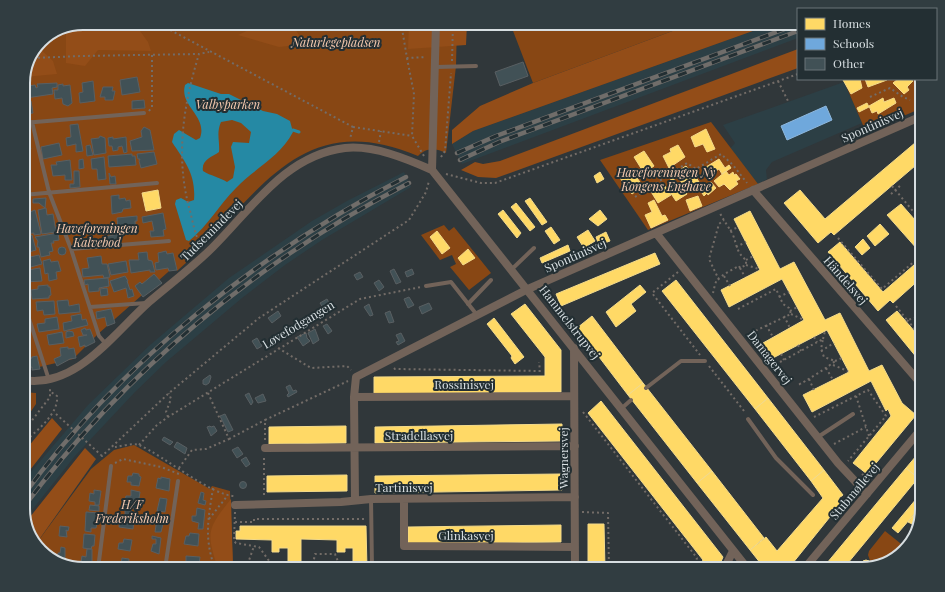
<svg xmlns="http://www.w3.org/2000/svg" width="945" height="592" font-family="'Playfair Display',serif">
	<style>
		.built { fill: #2c3f45 }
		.green { fill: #884714 }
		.forest { fill: #934d18 }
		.water { fill: #2589a4; fill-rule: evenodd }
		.homes { fill: #ffd966; stroke: #f3da8b }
		.schools { fill: #6fa8dc; stroke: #8eb8de }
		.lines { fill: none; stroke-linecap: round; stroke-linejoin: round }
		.stream { stroke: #2589a4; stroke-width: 3 }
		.building { fill: #415156; stroke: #595f62 }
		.path { stroke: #736c67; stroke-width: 2; stroke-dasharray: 2 3; stroke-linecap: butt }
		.lane { stroke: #726359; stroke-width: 4 }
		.street { stroke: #726359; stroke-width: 8 }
		.rail-casing { stroke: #706d6a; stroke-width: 4.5 }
		.rail { stroke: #232f33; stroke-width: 3; stroke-dasharray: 9; stroke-linecap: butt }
		.path-bridge { stroke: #736c67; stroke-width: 2; stroke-dasharray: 2 3; stroke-linecap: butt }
		.labels { text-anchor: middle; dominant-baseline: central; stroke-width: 4; stroke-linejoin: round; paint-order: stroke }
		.park-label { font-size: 12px; font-style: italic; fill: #f8cbb0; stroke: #232f33 }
		.street-label { font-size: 12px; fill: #d7dee1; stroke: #232f33 }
		.rim { fill: none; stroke: #d7dee1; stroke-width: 2 }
	</style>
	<rect width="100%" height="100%" fill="#30373a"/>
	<path class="built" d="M775,23H798V38L462,164L452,144L473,131Z
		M844,82L862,123L772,162L766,170L767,179L754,186L727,152L735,143L723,125Z
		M404,172L411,187L322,240L285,265L242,298L166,362L135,392L75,456L25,519L23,513L24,480L88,405L150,345L229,278L312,221L347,201Z"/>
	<path class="green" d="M83,23H457L456,66L446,153C436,148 427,147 418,156C295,104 256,203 177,271L176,265L98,334L73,359L39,367L23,365V79L41,40Z
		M510,23H694L533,83Z
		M843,79H922V108L866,132Z
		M711,122L758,184L648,230L600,160Z
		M444,225L449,231L454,227L491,273L469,290L450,267L456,264L452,255L440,260L421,235Z
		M23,392L36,393V404L23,423Z
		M134,445L210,489L212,486L230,491L233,569H83L50,559L36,544L91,469L114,450Z
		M885,531L900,543L905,549L892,561L872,566L868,555L869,551Z"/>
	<path class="forest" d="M83,23H107L112,26L140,31L148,42L151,51L98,50L85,66L66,63V33L38,46L41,40Z
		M255,23H291L305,44L279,47L238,35L257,26Z
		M409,23H467L466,45L408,49Z
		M694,23H775L473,131L452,144V130L480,106L533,83Z
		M38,47L53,61L57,74L24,77Z
		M798,49V68L496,178L478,177L461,170L475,162L483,164L500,161Z
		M52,418L62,429L23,479V453Z
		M85,448L96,459L36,544L31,539L26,522Z
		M231,499L233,569H218C206,532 207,529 231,499Z"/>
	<path class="water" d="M188,83L221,94H229L263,111L277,114L290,121L293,132C280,157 255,168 236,188C219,205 208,226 189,241L186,240L175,204L176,200L181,198L188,202L194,200C196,174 185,162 172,142L174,134L179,130L196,140L200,138C208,116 179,106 185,85ZM232,120L241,123L251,132L249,143L233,142L231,147L235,167L233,178L227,182C219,177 211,176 203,171C201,160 212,157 219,152C220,141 216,133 221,122Z"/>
	<path class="homes" d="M846,79H860L862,88L851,94L843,80Z
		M865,79H886L887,80L868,87Z
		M898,79H911L913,81L907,87L909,90L904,94L893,83Z
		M883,98L884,102L894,98L896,103L878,114L877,111L872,113L869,106Z
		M867,103L869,107L859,112L857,108Z
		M706,129L715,149L707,152L703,144L695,147L691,137Z
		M922,137V160L834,235L831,232L818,243L784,203L800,190L825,219Z
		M678,145L685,157L669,168L663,156L671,152L670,149Z
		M644,151L654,166L644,173L634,157Z
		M719,159L725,168L729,165L731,168L722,174L719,169L711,174L706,167Z
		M686,166L689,170L691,169L699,182L693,185L689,178L682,183L675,173Z
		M622,171L625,176L630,173L634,179L637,178L643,186L632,194L617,174Z
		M726,171L729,175L733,172L734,175L736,174L740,179L736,181L738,184L730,190L724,184L719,187L714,181Z
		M600,172L604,179L597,183L594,176Z
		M673,178L677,184L680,183L687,194L676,201L668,189L672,186L669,181Z
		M711,182L716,188L708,195L707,193L704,196L700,190Z
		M658,185L661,189L665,186L671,195L658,203L650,190Z
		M158,190L161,208L146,211L142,193Z
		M698,196L702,206L690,211L686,200Z
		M530,198L547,222L542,225L525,201Z
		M654,200L662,216L665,215L668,220L651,228L645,215L652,212L648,203Z
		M516,203L535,227L530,231L511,207Z
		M901,204L922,228V247L918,250L887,215Z
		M503,210L521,233L517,238L498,214Z
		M600,210L607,219L598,226L589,219Z
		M750,211L780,269L794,262L825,320L840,313L869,371L882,365L902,403L916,415L867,474L853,463L891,416L888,409L886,411L871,381L812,412L803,395L849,372L827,330L771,359L763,343L804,320L782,279L729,307L721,290L760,270L734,219Z
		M880,224L889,234L875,246L867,236Z
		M551,227L560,240L554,244L545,231Z
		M588,230L595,241L584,248L577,237Z
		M437,231L450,248L442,254L430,237Z
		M606,232L610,241L599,245L596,237Z
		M863,239L870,248L862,255L855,247Z
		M840,242L883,292L922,258V277L893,303L890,300L878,311L828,252Z
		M568,245L570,251L542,263L540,258Z
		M468,249L475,258L463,265L458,258Z
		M655,253L660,264L561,306L556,294Z
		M676,280L768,398L755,409L662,291Z
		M640,285L646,292L631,304L636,311L616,327L606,312Z
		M525,304L561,350V392L374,394V377L545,376V357L511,314Z
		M897,311L922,340V364L886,320Z
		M592,316L643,383L628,395L577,328Z
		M494,318L524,357L515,364L511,358L512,356L487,324Z
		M643,383L712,471L697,483L628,395Z
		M768,398L824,470L811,481L755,409Z
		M601,401L723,557L718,569H698L703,560L588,413Z
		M562,424V441L375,443V427Z
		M346,426V443L269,444V427Z
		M922,449V474L918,478L906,468Z
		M906,468L918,478L843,569H822Z
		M824,470L843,495L839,498L842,502L788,569H765L750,550L766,537L777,551L823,498L811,481Z
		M712,471L764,538L750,550L697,483Z
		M561,474L562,490L375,493V476Z
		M347,475V491L267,492V476Z
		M922,492V505L898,533L892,528Z
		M922,505L919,520L916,519L912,524L908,522Z
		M588,524H604L605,569H588Z
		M561,525V542L408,544V527Z
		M240,526H366L367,569H353V548H345V552H337V540L301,539V569H288V548H279V552H272V540L236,539V531H240Z
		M862 564a4 4 0 1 1 8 0a4 4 0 1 1-8 0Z"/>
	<path class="schools" d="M826,106L832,120L787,140L781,126Z"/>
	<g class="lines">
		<path class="stream" d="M293,130L299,132"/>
	</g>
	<path class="building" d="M523,62L528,76L500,86L495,72Z
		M137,77L140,92L122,95L120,80Z
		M93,81L95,101L80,103L79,93L83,92L82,83Z
		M57,83V87L52,88L53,94L26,98L24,90H29L28,86L35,85L36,88L38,87L37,84Z
		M63,84V86L70,85L72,103L68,106L63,104L62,98L55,99L54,90H58V85Z
		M103,87H113L112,91H115L113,100H105V97H100Z
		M29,99V102L31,101L33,113L28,114L25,100Z
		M144,100L145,108L132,109V101Z
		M78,124L83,151L76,152V144L67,146L66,138L71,137L70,125Z
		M144,127L150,130L154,150L132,151L130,141L142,137L141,131Z
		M26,134L31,149L23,152V135Z
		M100,136L105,138L106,153L94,155L91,139L99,138Z
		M113,137V139L126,137L127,152L124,153L122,146L118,147V150L113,151L112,146H109L108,138Z
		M59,143L62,155L43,159L41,147Z
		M90,145L93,155L87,156L86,146Z
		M154,152L157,164L141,168L139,161L140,159H138L137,154Z
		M132,154V156H135L136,165L109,167L108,156Z
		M104,157L106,179L98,180L97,169H92L91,159Z
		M83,159L84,168L79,169V160Z
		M70,160L72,180H65V175L53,176L51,165H57L56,162Z
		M74,171H79L80,187L70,188V184H74Z
		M109,173L111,177L115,176L116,184H110Z
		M119,195V199L125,198L126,201L130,200L131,208L123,209L122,212L112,214L111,196Z
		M46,198L45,208L39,203H33V199Z
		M46,208L47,215L53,214L56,232L42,234L38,210Z
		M35,210L41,234L34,235V233L23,234V220H31L30,212Z
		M163,213L166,229L163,230L164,236L151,237L150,231H154L152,221L143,223L142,217Z
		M137,216V221H135L136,233L125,234L124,228L118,229L117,218Z
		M58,233L59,240L53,241L54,243H51L53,251L49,252L50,255L41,257L39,247H37L38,241L35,237Z
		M118,234L120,243L106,244L104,237Z
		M32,235L36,250L29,252L24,250L23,244L26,243L27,237Z
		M58 251a4 4 0 1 1 8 0a4 4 0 1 1-8 0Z
		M166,251L167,254L173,253L177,270L169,271L168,268L156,270L155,263L159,262L158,253Z
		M147,252L148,260L152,261L155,272H150V270L131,273L129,260H139L138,253Z
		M39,255L42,264L27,268L25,266L26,261L31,260L30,257Z
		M101,256L102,264H107L110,277L104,278L103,275L83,277L82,269L89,268L87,258Z
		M50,259L51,262L58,261L61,271L56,272L57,279L49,281L48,273L45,274L43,261Z
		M126,261L128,272L111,275L108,264Z
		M40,268L42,281L25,282L24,276L29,275L28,270Z
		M394,269L401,282L396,284L390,271Z
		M412,269L414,274L407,277L405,272Z
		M360,272L363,277L357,280L354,275Z
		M154,274L162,283L143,297L135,286L140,282L142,284Z
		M125,276L128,281H127L130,290L132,289L134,296L128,298L126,288L114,292L110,281Z
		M108,278L109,286L99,288V291L89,292L88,284L85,285L84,280Z
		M379,280L384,287L379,291L374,283Z
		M48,285V287H50L51,295L49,296V298L32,299L31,290L38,289V286Z
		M107,288L108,295L101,296L100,289Z
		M409,297L414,305L408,308L404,299Z
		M327,299L332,308L325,311L320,303Z
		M68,300L69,306L79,304L80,312L59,314L57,301Z
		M54,301L55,314L44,315L43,310L37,311L36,302Z
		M429,303L432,309L422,314L419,307Z
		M369,304L373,315L370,316L364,307Z
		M111,309L115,323L107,326L105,317L97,319L96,312Z
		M278,311L281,316L272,323L268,318Z
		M390,311L394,322L389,323L385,313Z
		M81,314L82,320L86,319L88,325L64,331L63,323L72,321L71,316Z
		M57,317L59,329L39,332L37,324L45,323V319Z
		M327,324L332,331L328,334L323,326Z
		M85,328L86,330L90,329L95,342L85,347V345L80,347L78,337L87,335H83L81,330Z
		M315,329L319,340L313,344L308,333Z
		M69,331L73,332L74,336L66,338V332Z
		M62,332L64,343L49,345L47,335Z
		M306,333L307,338L310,341L303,346L297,337Z
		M401,333L405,341L398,345L396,342L399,341L396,335Z
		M257,338L262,346L257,349L252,341Z
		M68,347V349L74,348L76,358L70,359L57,366L54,359L61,356L60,348Z
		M30,352L31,359L32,357L37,356L40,369L32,370V367L23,369V353Z
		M210,375L211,377L209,383L206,385L203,384V380Z
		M290,385L293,391L296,390L297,392L288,397L287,395L289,393L286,387Z
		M249,393L253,402L251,405L245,395Z
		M263,394L266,401L258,403L255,398Z
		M225,414L233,430L228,432L220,416Z
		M210,426L211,427L214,426L217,431L211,436L207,427Z
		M164,437L173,442L170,445L162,440Z
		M177,442L187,448L185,454L174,447Z
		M238,447L243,454L237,458L232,450Z
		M246,457L250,464L246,467L241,460Z
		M133,473L139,474V476L141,477L139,486L131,485V482H127L128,476H132Z
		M161,477L170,479L169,491L156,488L158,478L161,479Z
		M239.5 485a3.5 3.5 0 1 1 7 0a3.5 3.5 0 1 1-7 0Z
		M94,490L101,491L99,505H95V502L89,501L90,493L94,494Z
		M131,490L140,492L137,511L134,510V508L124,505L126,496H131Z
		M201,492L204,493L203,500L206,501L205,505L198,503Z
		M160,498L167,499L165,512L157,511Z
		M90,505L99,506V511L89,510Z
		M197,508L205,510L203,529H198L199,523L192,521V516H196Z
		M125,510L132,511L131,518L134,519L133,529L119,527L120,518H125Z
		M86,512L99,513L96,528H91V532L85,531Z
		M157,519L164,520L161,532H155Z
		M60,526L69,527L68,531L66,530L67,537L59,536Z
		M190,533L199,534L198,546L184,544L186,536H189Z
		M84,534L95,535L94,546H92L91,549L83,548Z
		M152,536L161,538L159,554L151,551L153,544H156V539H152Z
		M124,539L132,540L130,551L118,549L119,543H123Z
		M61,547L65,548V564L52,560L53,555L58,556V553H60Z
		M87,549H92V568L85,567V562H81L82,556L86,557Z
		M186,556L200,557L199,564H196L195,569L186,568Z
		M122,558L129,559L128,569H117L118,565H121Z
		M148,564L158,565L157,569H147Z"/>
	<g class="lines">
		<path class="path" d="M157,23L353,127L350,139
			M401,23L407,58L426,57
			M33,58L81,56L199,54
			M407,58L414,94L412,136L424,156
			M452,61L453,23
			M778,81L788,101
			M870,97L890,88L903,97L910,100
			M149,111L152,107V55
			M353,127L412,136
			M379,142L381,131
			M441,157L445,151L451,73
			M446,174L481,183H495L798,74
			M892,186L922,222
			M891,194L901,185
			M635,197L687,163L696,169L721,154L733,165L747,183
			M730,231L738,227
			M838,238L882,289L922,255
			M201,246C195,235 193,223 190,211C175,158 183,106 199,54L209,52
			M736,247L746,242
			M746,260L753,256
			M746,265L759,269
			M740,268L745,277
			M678,272L652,293L700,355
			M724,276L730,286
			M719,280L709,259L719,224L724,220
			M918,288L922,293
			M713,293C714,289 715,283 717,280C722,275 733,269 739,266L740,268L746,265V260C736,252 737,245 733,235C729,227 723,220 720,213
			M779,297L789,292
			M896,306L907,320L922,316
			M738,309L776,289L783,304L789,308L791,314L755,331
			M790,311L797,307
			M791,314L804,320
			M784,316L790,328
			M907,320L922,337
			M766,325L773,337
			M814,337L817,342
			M823,339L825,331
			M798,345L801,351
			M278,348L311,368L347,366L351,370
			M821,351L834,343
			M781,354L784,360
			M835,361L842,358
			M780,362L823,339L821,349L824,357L835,361C833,364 803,383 798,385
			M833,365L848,371
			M709,366L744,411
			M394,368L395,369L540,371L539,362
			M826,368L833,380
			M809,379L814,390
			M856,396L869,436
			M583,412L697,558L693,569
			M168,417L166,412L171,399L169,393
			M814,417L868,390L886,416L848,461
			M23,432L50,397V387
			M229,439L265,420
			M265,440V420L348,381
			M23,444C35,431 59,415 57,396L51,392
			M834,444L866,427
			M139,445L157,425L168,417L360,299L421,287
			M115,447C122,446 132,443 139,445C163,455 211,496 235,496
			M101,455L102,456L169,393L259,318L409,220L426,192L429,181
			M115,463L123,459L161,467L179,474
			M179,468L192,450L206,449L229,439L208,393
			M862,474L869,480
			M213,488C208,520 204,538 215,569
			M264,495V456
			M235,512L234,541L236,543L259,547L275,569
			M582,512L608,513L609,569
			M209,519L228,495
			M235,522H254V519H365
			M246,569L254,546
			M312,569L315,554H335L341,569
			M411,569L412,567"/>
		<path class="lane" d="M436,67L476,66
			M32,122L49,192L71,249L99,336L106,344
			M23,123L144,113
			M23,195L157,183
			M71,249L169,241
			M512,269L534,248
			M426,286L451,282L477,315
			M23,300L49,380
			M468,304L491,280
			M90,307L146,303
			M646,388L681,361H705
			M622,408L631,400
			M748,419L776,458L813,495
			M818,437L853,414
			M371,499L372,569
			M98,569L111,466
			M165,569L178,481"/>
		<path class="street" d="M436,23L432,170L748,569
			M753,190L922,385
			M656,233L838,463L867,494
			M574,348L575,569
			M23,380C76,389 114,333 149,302C170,284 193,267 213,247C252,208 286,155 345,148C374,145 407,159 432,170
			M354,397L574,396
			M265,448L575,446
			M404,499V546L575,547
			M355,500L354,397L356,377L528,289L922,116
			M235,505L341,502L371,499L575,497
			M724,569L733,551
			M804,569L922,428"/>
		<defs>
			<path id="rail" d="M457,153L496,136L798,24
				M460,160L499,142L798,31
				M23,496C119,363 261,251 406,177
				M23,508C125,371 258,260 409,183"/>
		</defs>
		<use href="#rail" class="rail-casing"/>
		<use href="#rail" class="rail"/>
		<path class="path-bridge" d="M56,414L101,455"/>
	</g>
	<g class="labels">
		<g class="park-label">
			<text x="336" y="42">Naturlegepladsen</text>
			<text x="228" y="104">Valbyparken</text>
			<text x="666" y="172">Haveforeningen Ny<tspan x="666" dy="14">Kongens Enghave</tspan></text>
			<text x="97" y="228">Haveforeningen<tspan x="97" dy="14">Kalvebod</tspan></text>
			<text x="132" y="504">H/F<tspan x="132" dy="14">Frederiksholm</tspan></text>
		</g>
		<g class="street-label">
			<text transform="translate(872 125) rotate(-24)">Spontinisvej</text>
			<text transform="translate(211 230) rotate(-45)">Tudsemindevej</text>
			<text transform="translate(575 255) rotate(-24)">Spontinisvej</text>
			<text transform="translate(846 280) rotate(49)">Händelsvej</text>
			<text transform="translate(570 322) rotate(52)">Hammelstrupvej</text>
			<text transform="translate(298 324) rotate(-31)">Løvefodgangen</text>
			<text transform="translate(770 357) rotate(52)">Damagervej</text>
			<text x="464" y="384">Rossinisvej</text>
			<text x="419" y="435">Stradellasvej</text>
			<text transform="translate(563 458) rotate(-90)">Wagnersvej</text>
			<text x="404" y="487">Tartinisvej</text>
			<text transform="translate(854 491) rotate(-50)">Stubmøllevej</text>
			<text x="466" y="535">Glinkasvej</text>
		</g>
	</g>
	<path d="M0 0H945V592H0ZM83 30H862A53 53 0 0 1 915 83V509A53 53 0 0 1 862 562H83A53 53 0 0 1 30 509V83A53 53 0 0 1 83 30Z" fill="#313d41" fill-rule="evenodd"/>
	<path class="rim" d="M83 30H862A53 53 0 0 1 915 83V509A53 53 0 0 1 862 562H83A53 53 0 0 1 30 509V83A53 53 0 0 1 83 30Z"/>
	<rect x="797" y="8" width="140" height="72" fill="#232f33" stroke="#6b7579"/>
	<rect x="805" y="18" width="20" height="12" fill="#ffd966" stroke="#6b7579"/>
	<text x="833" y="28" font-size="12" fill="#d7dee1">Homes</text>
	<rect x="805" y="38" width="20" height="12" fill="#6fa8dc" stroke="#6b7579"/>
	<text x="833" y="48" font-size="12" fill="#d7dee1">Schools</text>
	<rect x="805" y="58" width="20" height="12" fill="#415156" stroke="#6b7579"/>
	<text x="833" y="68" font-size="12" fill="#d7dee1">Other</text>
</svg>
